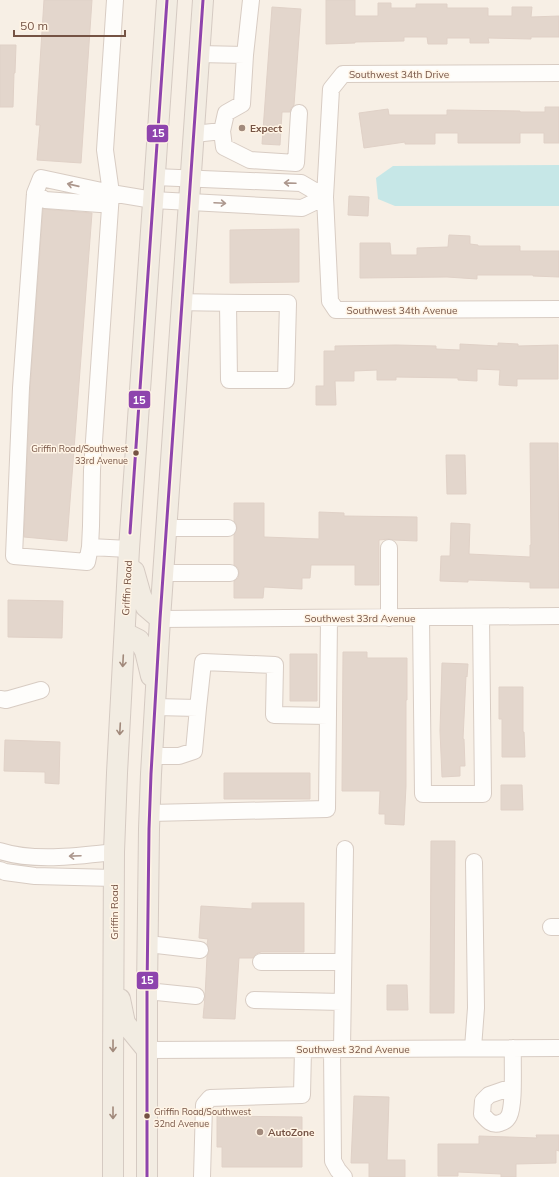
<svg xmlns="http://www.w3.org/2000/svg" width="559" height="1177" font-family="Mulish,sans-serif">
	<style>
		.water { fill: #c6e7e7 }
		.building { fill: #e3d6cc; stroke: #e0d1c7 }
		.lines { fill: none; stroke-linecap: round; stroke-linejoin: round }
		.minor-casing { stroke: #d8ccc3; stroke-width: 18 }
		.major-casing { stroke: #d5cac2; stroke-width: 22 }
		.minor { stroke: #fefdfb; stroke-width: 16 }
		.major { stroke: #f2ece2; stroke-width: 20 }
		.bus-1-casing { stroke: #fff4e5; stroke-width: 6 }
		.bus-1 { stroke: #8e44ad; stroke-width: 3 }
		.oneway { stroke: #ac978d }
		.oneway2 { stroke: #a1897b }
		.poi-dot { fill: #a28a7c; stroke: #fff4e5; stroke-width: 1.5 }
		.bus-dot { fill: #755344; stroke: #fff4e5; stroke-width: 1.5 }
		.labels { text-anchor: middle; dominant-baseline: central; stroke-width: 3; stroke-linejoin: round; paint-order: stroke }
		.bus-label { font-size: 9px; fill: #755344; stroke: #fff4e5; text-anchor: end }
		.street-label { font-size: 10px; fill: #755344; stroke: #fff4e5 }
		.poi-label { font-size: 10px; font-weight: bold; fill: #755344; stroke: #fff4e5; text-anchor: start }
		.line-badge { stroke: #fff4e5; stroke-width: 1.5 }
		.badge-label { font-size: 11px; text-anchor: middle; font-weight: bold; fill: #fff }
	</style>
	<rect width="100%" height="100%" fill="#f7efe5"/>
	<path class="water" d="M559,165V206H395L378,199L376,178L393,166Z"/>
	<path class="building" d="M44,0H92L81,163L37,160L40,125H36Z
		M326,0H355V16H378V3H391V8H416V4H447V8H488V16H512V7H532L531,17L559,16V37H531V39L488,38L489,43H470V38H447V44H428L427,37H404V41L355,42V43L326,44Z
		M272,7L301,9L294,105L291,108L290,112H282L280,145L262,144Z
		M0,45H16L15,73H14L13,107H0Z
		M545,107H559V143H544V133H520V143H458V133H435V144H405V142L364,148L359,113L388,109L389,115H447V110L520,111V112H545Z
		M349,196L369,197L368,216L348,215Z
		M43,209L92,213L67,541L24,537L30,389Z
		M299,229V282L230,283V230Z
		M449,235L470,236V244L478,245V246H520V251H559V277L533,276V275H477V279L447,277L360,278V243H390L391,255H417V248L448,247Z
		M498,343L518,344V346L558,345V379H517V386L499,385L500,370L477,369V381L458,380V378L396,377V380H377V370L354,371V381H335L336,405H316V386H324V351H335V346L396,345L436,346V349L460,350V344L498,346Z
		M530,443H558L559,588H530V582L468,580V582L440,581L441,556H450L451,523L470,524L469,554L530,557V545H531Z
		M446,455H465L466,494H447Z
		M234,503H264V537L319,539V512L344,513V516L417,517V541L394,540L389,539L379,540V585H355V565H311L310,578H302V589L264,587L263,598H234V581L238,578L239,573L238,568L234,565V535L237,528L236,524L234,521Z
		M8,600L63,601L62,638L8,637Z
		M343,652H367V658H407V700H406V786L404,825L385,824V814H379L380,791H342Z
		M290,654H317V701H290Z
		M442,663L468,664L467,677L466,676L463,739H464L465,766H460V776L442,777L440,731Z
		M499,687H523V732H524L525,757H502V719H499Z
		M5,740L60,742L59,784L45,783V772L4,771Z
		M224,773H310V799H224Z
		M501,785H522L523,810H501Z
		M431,841H455L454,1013H430Z
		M252,903H304V952H261L256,954L253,958H239L235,1019L203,1018L205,997L207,956L209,951L207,944L208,939L199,938L201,906L252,909Z
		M387,985H407L408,1010H387Z
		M354,1096L389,1097L387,1160H405V1177H369V1163H351Z
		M217,1116L302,1117V1167H222V1147H217Z
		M536,1135H559V1151L556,1150V1163L516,1164V1177H501V1174L458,1172V1176H438V1144H479V1136L537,1138Z"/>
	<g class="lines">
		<defs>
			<path id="minor" d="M245,55L251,0
				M559,73L343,74L331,89L325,197L330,301L336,310L559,309
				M222,131L224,147L250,160L296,163L299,113
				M194,134L222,131L226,113L242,104L245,55L199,54
				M155,177L301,183L325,197
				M35,193L21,388L14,556L87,562L90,547L129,549
				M111,193L100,204L45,200L35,193L41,178L111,193L153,200L302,208L325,197
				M182,302C217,303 253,303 288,303L286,380H229L228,303
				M167,528H228
				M90,547L91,526L92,470L111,193L105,150L115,0
				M389,548V618
				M164,573H230
				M421,617L423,794H483L481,617
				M160,619L559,616
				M0,699L6,700L41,690
				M155,707L198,708L203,662L275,665L274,715L328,716
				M152,756H179L194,751L198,708
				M150,813L327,809L329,618
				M0,851C34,862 79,856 114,852
				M0,870L5,872L35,876L114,878
				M551,927H559
				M148,944L200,950
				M261,962H343
				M147,991L196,996
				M254,1000L342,1002
				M473,1048L476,1008L474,862
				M332,1049L333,1161L338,1170L344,1177
				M342,1049L345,849
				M147,1050L559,1048
				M512,1087L489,1095L483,1101L482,1114C487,1120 492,1126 500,1123C504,1122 507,1120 509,1116C515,1104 512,1063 513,1048
				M202,1177L204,1105L210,1098L302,1095L303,1049"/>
			<path id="major" d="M134,571L141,596L146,607L160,619
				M125,633L139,640L145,651L151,676
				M120,999L125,1023L147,1050
				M113,1177V1074L114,852L117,773L129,549L167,0
				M147,1177V991L149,829L151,774L160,619L203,0"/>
		</defs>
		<use href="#minor" class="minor-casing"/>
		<use href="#major" class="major-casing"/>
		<use href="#minor" class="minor"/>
		<use href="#major" class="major"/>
		<defs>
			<path id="bus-1" d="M130,533L167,0
				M147,1177V991L149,829L151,774L160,619L203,0"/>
		</defs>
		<use href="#bus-1" class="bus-1-casing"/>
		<use href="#bus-1" class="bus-1"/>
	</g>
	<defs><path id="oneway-shaft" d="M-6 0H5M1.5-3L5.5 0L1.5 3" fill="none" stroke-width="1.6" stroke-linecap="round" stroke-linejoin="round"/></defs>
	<g class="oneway">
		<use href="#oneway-shaft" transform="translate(290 183) rotate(-178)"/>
		<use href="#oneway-shaft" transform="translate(73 185) rotate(-167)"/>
		<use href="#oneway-shaft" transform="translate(220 203) rotate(3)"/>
		<use href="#oneway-shaft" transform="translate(75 856) rotate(178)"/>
	</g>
	<g class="oneway2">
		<use href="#oneway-shaft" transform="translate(123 661) rotate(93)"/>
		<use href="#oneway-shaft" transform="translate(120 729) rotate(93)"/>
		<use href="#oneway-shaft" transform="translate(113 1046) rotate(90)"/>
		<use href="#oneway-shaft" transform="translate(113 1113) rotate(90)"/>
	</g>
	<g class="poi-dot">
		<circle cx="242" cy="128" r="4"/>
		<circle cx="260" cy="1132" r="4"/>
	</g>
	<g class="bus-dot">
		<circle cx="136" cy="453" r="3.5"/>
		<circle cx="147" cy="1116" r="3.5"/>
	</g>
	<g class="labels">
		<g class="bus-label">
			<text x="128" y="448">Griffin Road/Southwest<tspan x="128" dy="12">33rd Avenue</tspan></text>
			<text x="154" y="1111" text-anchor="start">Griffin Road/Southwest<tspan x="154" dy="12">32nd Avenue</tspan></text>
		</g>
		<g class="street-label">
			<text x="399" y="74">Southwest 34th Drive</text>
			<text x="402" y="310">Southwest 34th Avenue</text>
			<text transform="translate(127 588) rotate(-87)">Griffin Road</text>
			<text x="360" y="618">Southwest 33rd Avenue</text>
			<text transform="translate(114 912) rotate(-90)">Griffin Road</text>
			<text x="353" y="1049">Southwest 32nd Avenue</text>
		</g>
		<g class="poi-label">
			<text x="250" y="128">Expect</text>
			<text x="268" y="1132">AutoZone</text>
		</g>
	</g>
	<g class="line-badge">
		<rect x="146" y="124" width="23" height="19" rx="4" fill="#8e44ad"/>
		<rect x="128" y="390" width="23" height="19" rx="4" fill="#8e44ad"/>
		<rect x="136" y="971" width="23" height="19" rx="4" fill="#8e44ad"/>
	</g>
	<g class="badge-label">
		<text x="158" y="137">15</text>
		<text x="139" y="404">15</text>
		<text x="147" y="984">15</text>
	</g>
	<path d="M14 30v6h111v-6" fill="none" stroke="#755344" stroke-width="2"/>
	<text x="20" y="30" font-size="12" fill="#755344" stroke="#fff4e5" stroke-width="3" paint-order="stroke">50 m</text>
</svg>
